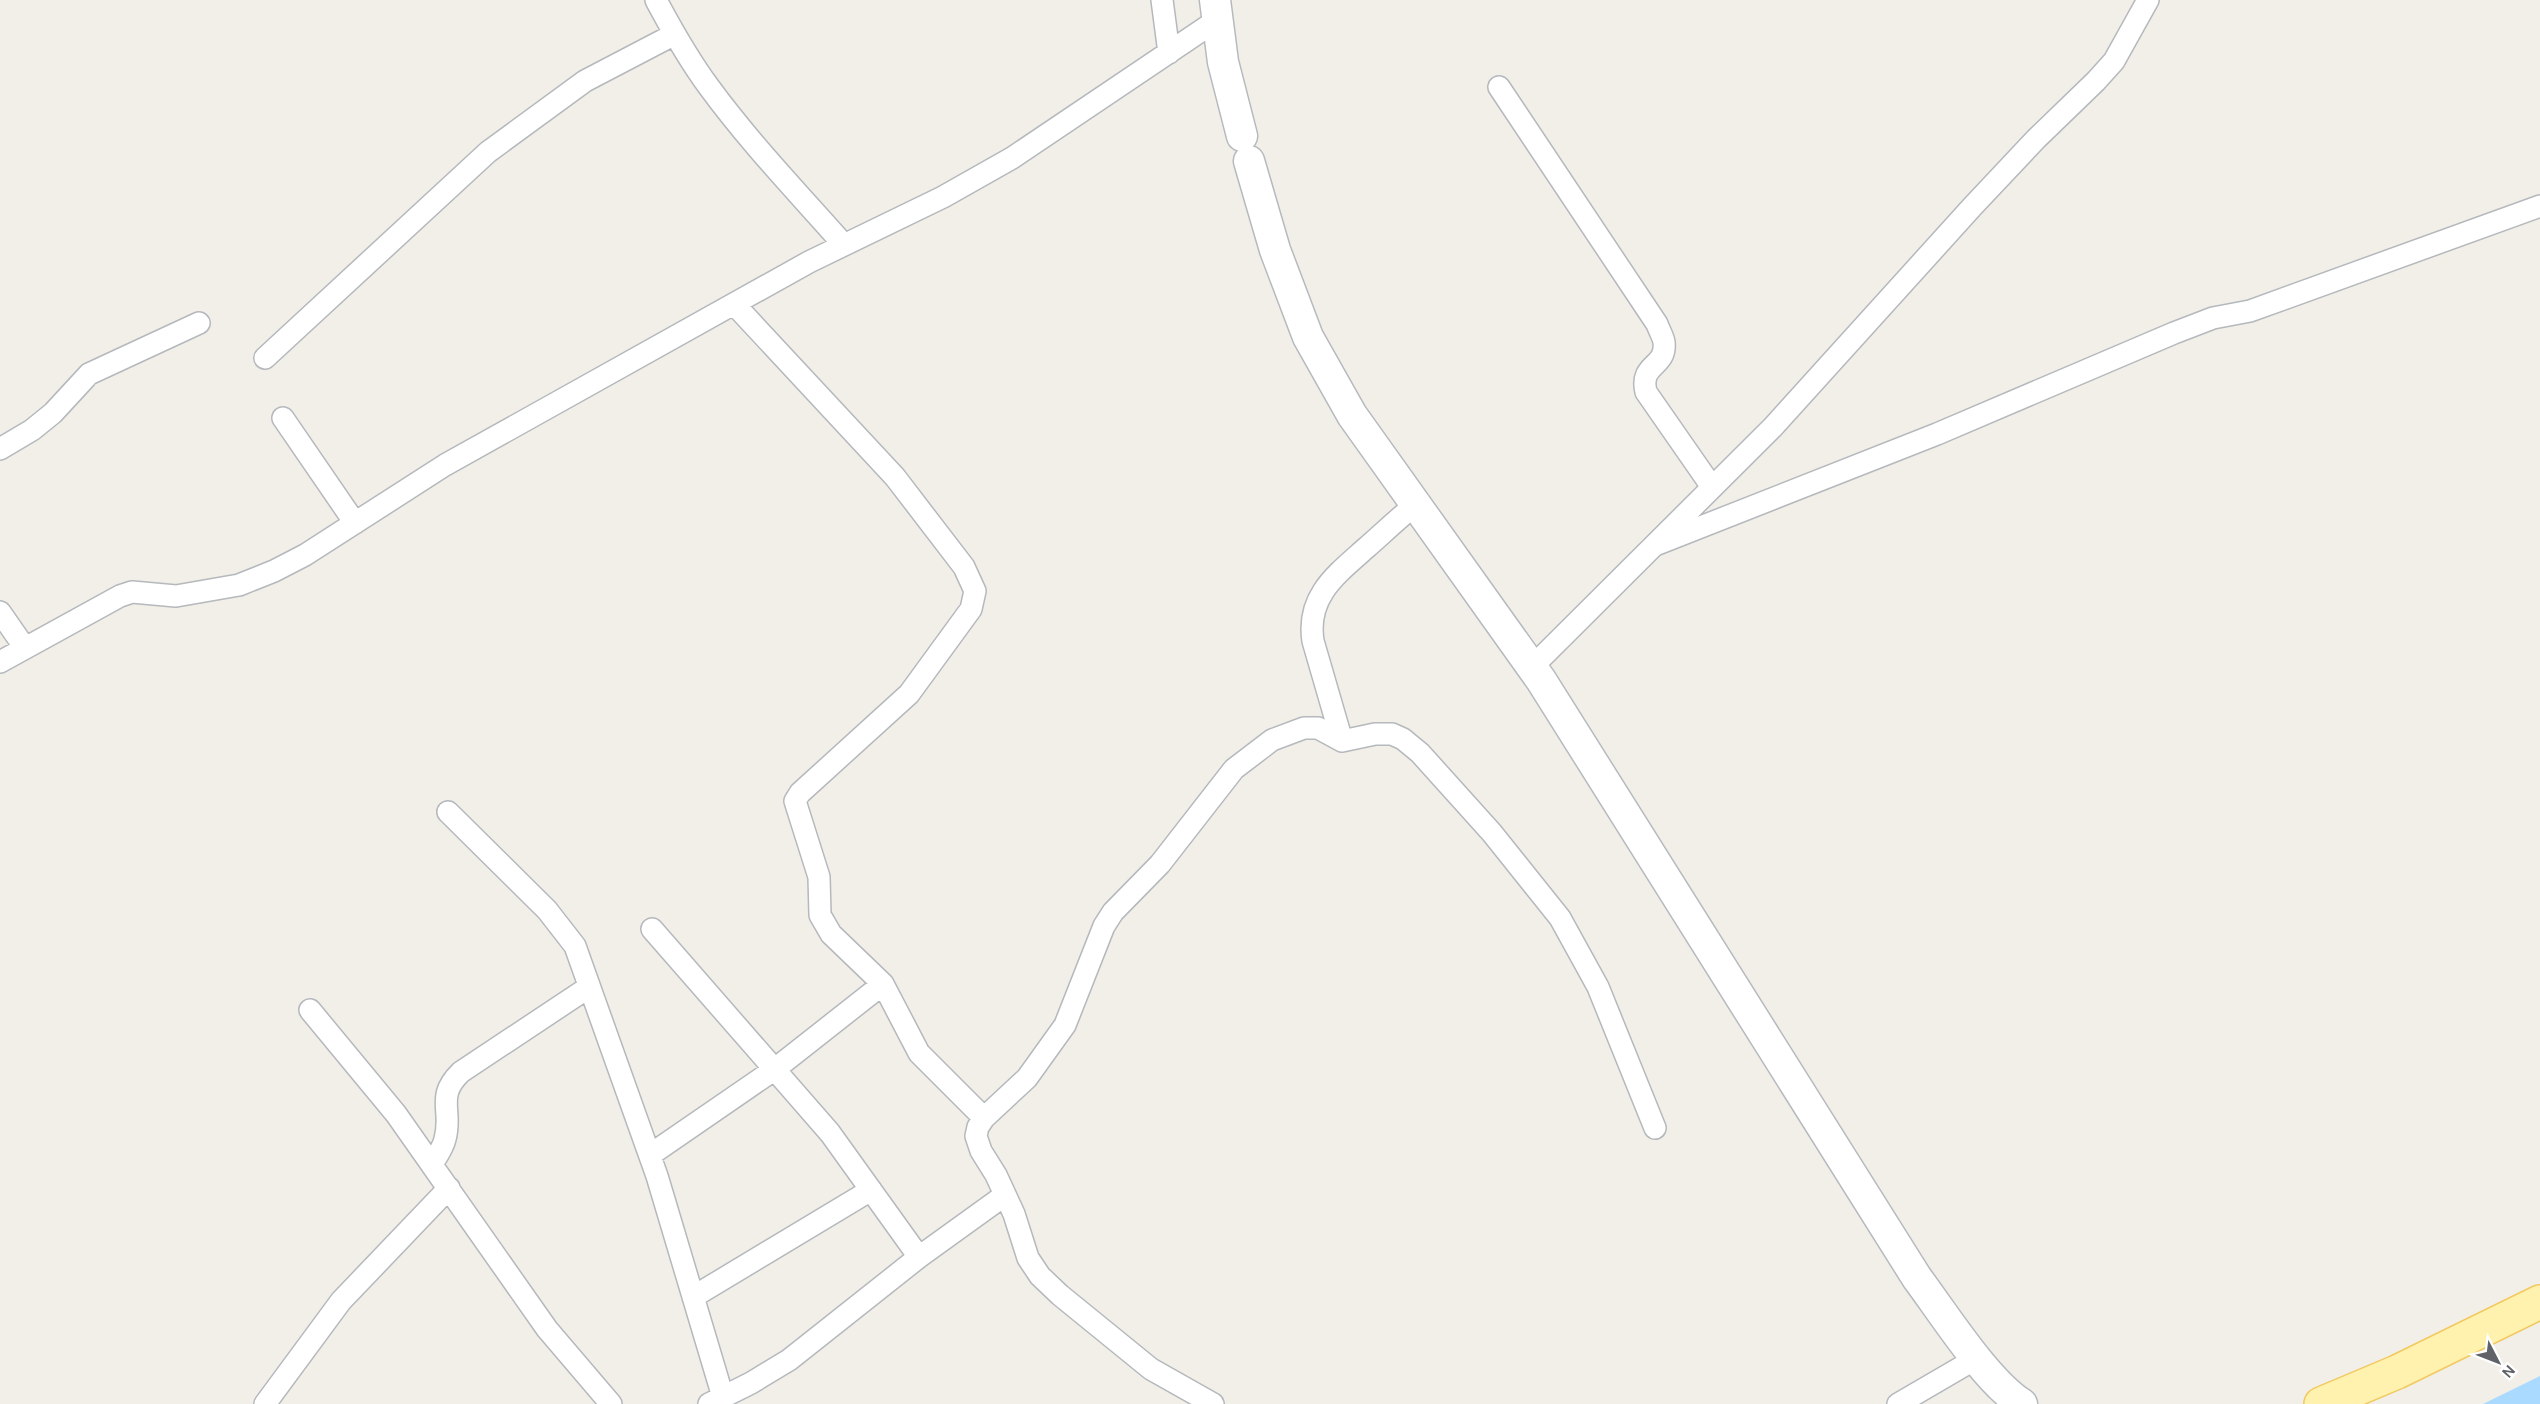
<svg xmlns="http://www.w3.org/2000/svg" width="2540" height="1404" font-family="Karla,sans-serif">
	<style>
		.water { fill: #aadaff }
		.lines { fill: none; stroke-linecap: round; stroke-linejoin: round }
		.minor-casing { stroke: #b5b8bc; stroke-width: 24 }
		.secondary-casing { stroke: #b6babf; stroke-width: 33 }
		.primary-casing { stroke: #f2c960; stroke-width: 36 }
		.minor { stroke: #fff; stroke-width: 21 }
		.secondary { stroke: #fff; stroke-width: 30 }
		.primary { stroke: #fff2af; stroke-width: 33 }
	</style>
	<rect width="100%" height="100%" fill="#f1efe8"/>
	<path class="water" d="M2540,1376V1404H2483Z"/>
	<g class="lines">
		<defs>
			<path id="minor" d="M656,0C672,30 689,60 709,87C750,143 798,193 844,245
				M1162,0L1169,53
				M1499,87L1657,324C1659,330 1663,336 1664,342C1667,368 1639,363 1646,392L1712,487
				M734,304L895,477L964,567L975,591L971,609L909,694L800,793L795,801L819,877L820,915L831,934L883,984L919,1053L984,1118
				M265,358L488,152L585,81L675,34
				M283,418L355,523
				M0,449L32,430L53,413L89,374L199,323
				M1655,545L1937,434L2174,333L2213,318L2250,311L2540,206
				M0,612L25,648
				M0,662L120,596L132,592L176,596L239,585L274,571L305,555L445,465L809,262L943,197L1012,158L1217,20
				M1532,667L1773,427L1972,207L2036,139L2096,81L2114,61L2148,0
				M1342,741L1313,641C1306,596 1337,574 1366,548C1383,533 1399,518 1416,504
				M448,812L547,910L575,946L657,1176L723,1397
				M652,929L830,1133L919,1257
				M310,1010L396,1114L547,1329L611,1404
				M650,1155L775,1069L883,984
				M432,1164C437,1156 443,1148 445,1139C453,1110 435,1097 461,1072L589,987
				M693,1297L871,1190
				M265,1404L341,1301L449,1188
				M709,1404L751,1383L789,1360L919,1257L1005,1195
				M1213,1404L1151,1369L1060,1295L1040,1276L1028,1258L1014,1214L996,1175L981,1151L976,1136L978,1127L984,1118L1027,1078L1065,1025L1104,926L1113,912L1160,864L1234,769L1272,740L1304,728H1318L1342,741L1375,734H1392L1403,739L1420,753L1492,833L1560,918L1598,987L1655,1128
				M1898,1404L1977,1358"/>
			<path id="secondary" d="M1215,0L1223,62L1242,136
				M1249,161L1275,250L1308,337L1352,415L1541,680L1917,1278C1944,1314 1986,1381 2022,1404"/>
			<path id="primary" d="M2321,1404L2397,1372L2540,1302"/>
		</defs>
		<use href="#minor" class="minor-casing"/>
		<use href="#secondary" class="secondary-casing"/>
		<use href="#primary" class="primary-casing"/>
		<use href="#minor" class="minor"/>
		<use href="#secondary" class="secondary"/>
		<use href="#primary" class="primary"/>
	</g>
	<g transform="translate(2498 1362) rotate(132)" stroke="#ffffff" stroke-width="4.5" paint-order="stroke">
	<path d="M0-4.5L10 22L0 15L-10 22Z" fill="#5f6368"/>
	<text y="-9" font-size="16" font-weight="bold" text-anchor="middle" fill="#5f6368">N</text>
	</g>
</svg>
